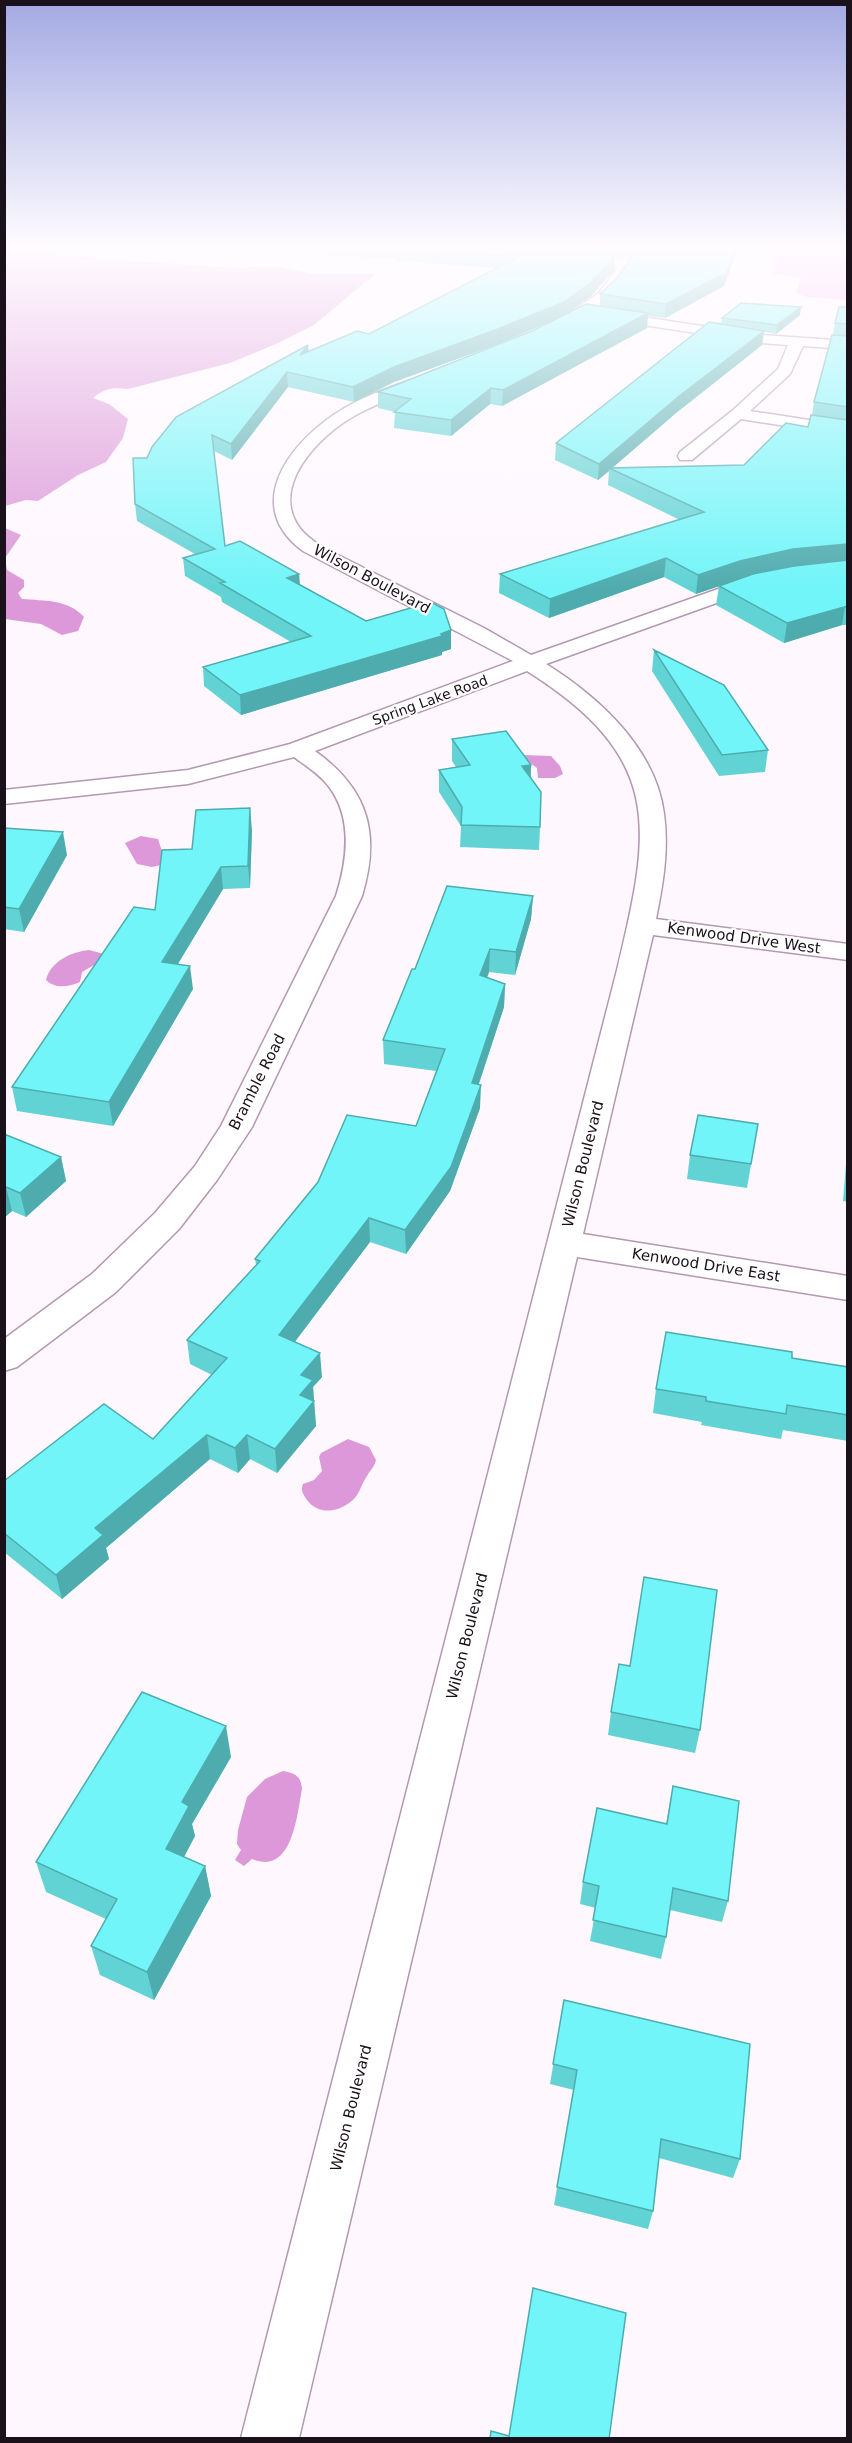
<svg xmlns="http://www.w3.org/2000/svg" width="852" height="2443" font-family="'DejaVu Sans',sans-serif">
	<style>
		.forest { fill: #f5b0f1 }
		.water { fill: #dc98d9 }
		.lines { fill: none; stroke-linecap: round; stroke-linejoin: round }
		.minor-casing { stroke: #b398b1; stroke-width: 3 }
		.minor { fill: #fff; fill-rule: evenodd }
		.wall { fill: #61d3d5; fill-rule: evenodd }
		.shaded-wall { fill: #4facae }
		.building { fill: #71f5f8; stroke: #4facae; stroke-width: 1.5 }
		.labels { text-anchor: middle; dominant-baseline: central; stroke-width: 4.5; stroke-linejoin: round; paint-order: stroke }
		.far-street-label { font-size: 14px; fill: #1b111a; stroke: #fff }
		.street-label { font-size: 15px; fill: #1b111a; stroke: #fff }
	</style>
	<rect width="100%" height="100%" fill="#fef8fe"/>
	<path class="forest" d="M754,247H847V300L807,297L796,293L801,278L772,273L773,252L767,248Z"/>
	<path class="water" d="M5,251L233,268L275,266L314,274H375L314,325L276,344L230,363L128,389C114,387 104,388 93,398L109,404L128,419L123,438L106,462L78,475L38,501L26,500L5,506Z
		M5,528L21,535L5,558L7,570L24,580V587L18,593L22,599C44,601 68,599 84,617L78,631L62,635L41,624L5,619Z
		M523,755L551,756L560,766L563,774L555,778H538L537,768L526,760Z
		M141,836L158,839L166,864L152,867L137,864L125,843Z
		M89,950L104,954L96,964L82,972L80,982C69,987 55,989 46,980C51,961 71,952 89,950Z
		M348,1439L369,1447L376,1460C374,1468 370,1470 367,1476C360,1486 360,1496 349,1503C334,1514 315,1514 305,1497C302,1492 301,1490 303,1484L314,1480L322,1471L319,1457L321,1453Z
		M283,1771C295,1773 301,1776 302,1789C297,1814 293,1876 252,1859L244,1866L235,1860L241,1850L237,1844L238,1830L247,1797L265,1779Z"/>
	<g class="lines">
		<defs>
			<path id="minor" d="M527,247L594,248L627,260L629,269L609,299L554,333L549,332L547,329L549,326L599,293L617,269L616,265L592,256L533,251Z
				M602,311L762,335L848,341V349L803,346L790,374L750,411L848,426V436L741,419L692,460H680L678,456L680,452L732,411L778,369L788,345L762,343L597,318L595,315Z
				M420,378L428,383L425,386C400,396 373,404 349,419C318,438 273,484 297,524C305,537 319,545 332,552L484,628L531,655L738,582L791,570L848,564V576L791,582L750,591L546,664C599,697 656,749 664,814C669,850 663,884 656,919L848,944V960L653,935L583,1234L848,1276V1300L577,1257L299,2438H241L617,970C651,828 665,758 527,671L315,751C368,789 381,833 362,896L252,1127L217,1180L179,1229L116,1292L17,1367L4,1371V1339L92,1274L155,1213L195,1166L221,1126L336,896C347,861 353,820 330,788C321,775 306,766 294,757L188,784L4,804V790L188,770L290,744L513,661L303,551C243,507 287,446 335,414C359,398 392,385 420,378Z"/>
		</defs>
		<use href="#minor" class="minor-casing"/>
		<use href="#minor" class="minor"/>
	</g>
	<path class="wall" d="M179,247H738L724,286L665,318L648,316L647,328L502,406L490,404L451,436L394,428L395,412L378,408V392L532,331L559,318L498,344L394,382L354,402L288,387L232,460L214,451L225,546L299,574L300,584L366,621L451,630V649L442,652V655L241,715L204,686L203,667L291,642L222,602L221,597L185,576L183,558L195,554L137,521L135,504L147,458L308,345L309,352L369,334L497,268L396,261V259ZM606,251L628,258L629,261L616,279L600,294V306L564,315L592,295L615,269Z
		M848,307V625H842L784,643L716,605L719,586L737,580L696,594L664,577L549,618L499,593L500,574L680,520L608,485L609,471L598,480L555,460L556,443L721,324L722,318L800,315L776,334L764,332L762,345L676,413L612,468L744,465L808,427L812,416L814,402L833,335L835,323Z
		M654,650L768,750L765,772L719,776L652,671Z
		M452,739L531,765V778L540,827L539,850L460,847L461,826L439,792V770L456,767L452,761Z
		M4,828L67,855L24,932L4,929Z
		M252,830L250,888L223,889L178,964L193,989L113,1126L17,1111L12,1087L155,910L192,849Z
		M533,896L531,919L515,975L489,972L487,978L505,984L504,1007L479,1084L480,1108L450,1191L406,1254L370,1242L295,1341L322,1377L313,1387L316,1426L277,1473L250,1459L238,1473L210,1459L106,1548L109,1559L62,1599L4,1552V1481L153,1439L212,1375L190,1364L187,1340L256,1265L255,1259L416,1126L436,1071L384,1064L383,1040L415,969Z
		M758,1124L747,1188L687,1179L690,1155Z
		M4,1134L61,1157L66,1181L26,1217L12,1211L4,1218Z
		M848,1155V1202L843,1201L846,1164Z
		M792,1358L848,1367V1441L783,1430L781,1439L701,1425L702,1422L653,1413L656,1389Z
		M611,1712L700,1730L695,1753L608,1735Z
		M231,1757L192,1824L195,1836L184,1857L205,1866L211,1896L154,2000L100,1975L91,1946L106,1919L46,1892L36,1862Z
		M673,1786L728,1901L722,1922L670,1910L666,1937L661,1959L590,1941L596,1908L580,1904L583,1882L666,1824Z
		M564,2000L740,2159L733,2178L659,2158L653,2211L648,2229L554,2205L574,2090L550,2084Z"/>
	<path class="shaded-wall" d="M736,247H738V250L724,286L665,318L666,304Z
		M615,255V269L592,295L563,316L498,344L394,382L354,402L353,387Z
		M801,307L800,315L776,334L777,325Z
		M648,313L647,328L502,406L503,390Z
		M764,331L762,345L676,413L611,469L609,468V471L598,480L599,464L678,397Z
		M308,345L309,360L300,355Z
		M287,372L288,387L232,460L231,444Z
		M491,388L490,404L451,436V420Z
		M848,544V562L737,580L696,594L698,575L740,561L793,549Z
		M666,558L664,577L549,618L550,599Z
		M299,574L300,592L287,578Z
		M845,606L842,625L784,643L787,623Z
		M451,630V649L442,652V655L241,715L240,695Z
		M531,765L530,786L522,766Z
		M250,808L252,830L250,888L248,866Z
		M63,832L67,855L24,932L19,909Z
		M221,867L223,889L165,985L162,962Z
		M533,896L531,919L515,975L516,952Z
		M490,949L489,972L479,998L480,975Z
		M190,966L193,989L113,1126L109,1102Z
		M505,984L504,1007L471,1107L472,1083Z
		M481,1085L480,1108L450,1191L406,1254L405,1230Z
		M61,1157L66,1181L26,1217L20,1193Z
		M6,1187L12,1211L4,1218V1189Z
		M369,1218L370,1242L282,1359L279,1335Z
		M320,1353L322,1377L313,1387L316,1426L277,1473L275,1449L300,1395L301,1375Z
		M207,1435L210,1459L106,1548L109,1559L62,1599L56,1575L95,1528Z
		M247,1435L250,1459L238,1473L235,1448Z
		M226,1726L231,1757L192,1824L195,1836L172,1879L166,1849L182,1802Z
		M205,1866L211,1896L154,2000L147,1972Z"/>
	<path class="building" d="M397,247H596L615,255L593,281L564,302L498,329L394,367L353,387L287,372L231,444L212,435L225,546L240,541L299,574L287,578L366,621L431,602L444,609L451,630L441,634L442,636L240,695L203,667L311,636L220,583L225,582L183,558L215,549L135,504L133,458H147L152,447L176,417L308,345L300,355L357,331L369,334L520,256L396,248Z
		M629,247H736L726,273L666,304L600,294L616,279L632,257Z
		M741,303L801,307L777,325L722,318Z
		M586,304L648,313L503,390L491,388L451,420L394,412L411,399L378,392L532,331Z
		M839,307H848V324L835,323Z
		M709,322L764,331L678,397L599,464L556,443Z
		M832,335L848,336V407L814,402Z
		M811,415L848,420V544L793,549L740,561L698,575L666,558L550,599L500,574L704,512L609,468L744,465L786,423L808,427Z
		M848,560V606L787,623L719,586L753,574L794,566Z
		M654,650L724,685L768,750L722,755Z
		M506,731L531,765L522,766L541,792L540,827L461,825L462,807L439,770L470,765L452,739Z
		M250,808L248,866L221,867L162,962L190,966L109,1102L12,1087L134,907L155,910L162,850L192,849L196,810Z
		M4,828L63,832L19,909L4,907Z
		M447,886L533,896L516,952L490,949L480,975L505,984L472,1083L481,1085L451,1167L405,1230L369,1218L279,1335L320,1353L301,1375L313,1380L300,1395L314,1401L275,1449L247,1435L235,1448L207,1435L95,1528L103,1535L56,1575L4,1533V1481L104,1404L153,1439L227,1358L187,1340L260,1261L255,1259L318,1182L347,1115L416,1126L445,1049L383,1040L412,969H415Z
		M698,1115L758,1124L751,1164L690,1155Z
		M4,1134L61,1157L20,1193L6,1187L4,1189Z
		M666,1332L792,1352V1358L848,1367V1415L787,1405L786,1414L706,1401V1397L656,1389Z
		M644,1577L717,1590L700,1730L611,1712L619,1664L630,1666Z
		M142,1692L226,1726L182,1802L189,1806L166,1849L205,1866L147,1972L91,1946L117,1899L36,1862Z
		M673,1786L739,1801L728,1901L673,1888L666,1937L593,1920L599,1886L583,1882L597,1808L667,1824Z
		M564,2000L750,2044L740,2159L661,2139L653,2211L557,2187L577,2070L553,2064Z
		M533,2288L626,2313L609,2439H490L491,2431L509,2436Z"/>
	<linearGradient id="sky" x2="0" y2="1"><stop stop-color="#a3a9e2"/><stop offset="0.42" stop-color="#fffcff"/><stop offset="1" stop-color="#fffcff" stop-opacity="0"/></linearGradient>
	<rect width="852" height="589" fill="url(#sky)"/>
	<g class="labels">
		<g class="far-street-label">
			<text transform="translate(430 700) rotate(-20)">Spring Lake Road</text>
		</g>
		<g class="street-label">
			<text transform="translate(372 579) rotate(28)">Wilson Boulevard</text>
			<text transform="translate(744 938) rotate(8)">Kenwood Drive West</text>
			<text transform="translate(257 1082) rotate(-63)">Bramble Road</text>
			<text transform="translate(583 1164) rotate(-76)">Wilson Boulevard</text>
			<text transform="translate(706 1265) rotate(9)">Kenwood Drive East</text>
			<text transform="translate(467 1636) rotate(-76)">Wilson Boulevard</text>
			<text transform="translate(351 2108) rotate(-76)">Wilson Boulevard</text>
		</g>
	</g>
	<rect width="852" height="2443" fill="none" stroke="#1b111a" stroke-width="12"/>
</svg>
